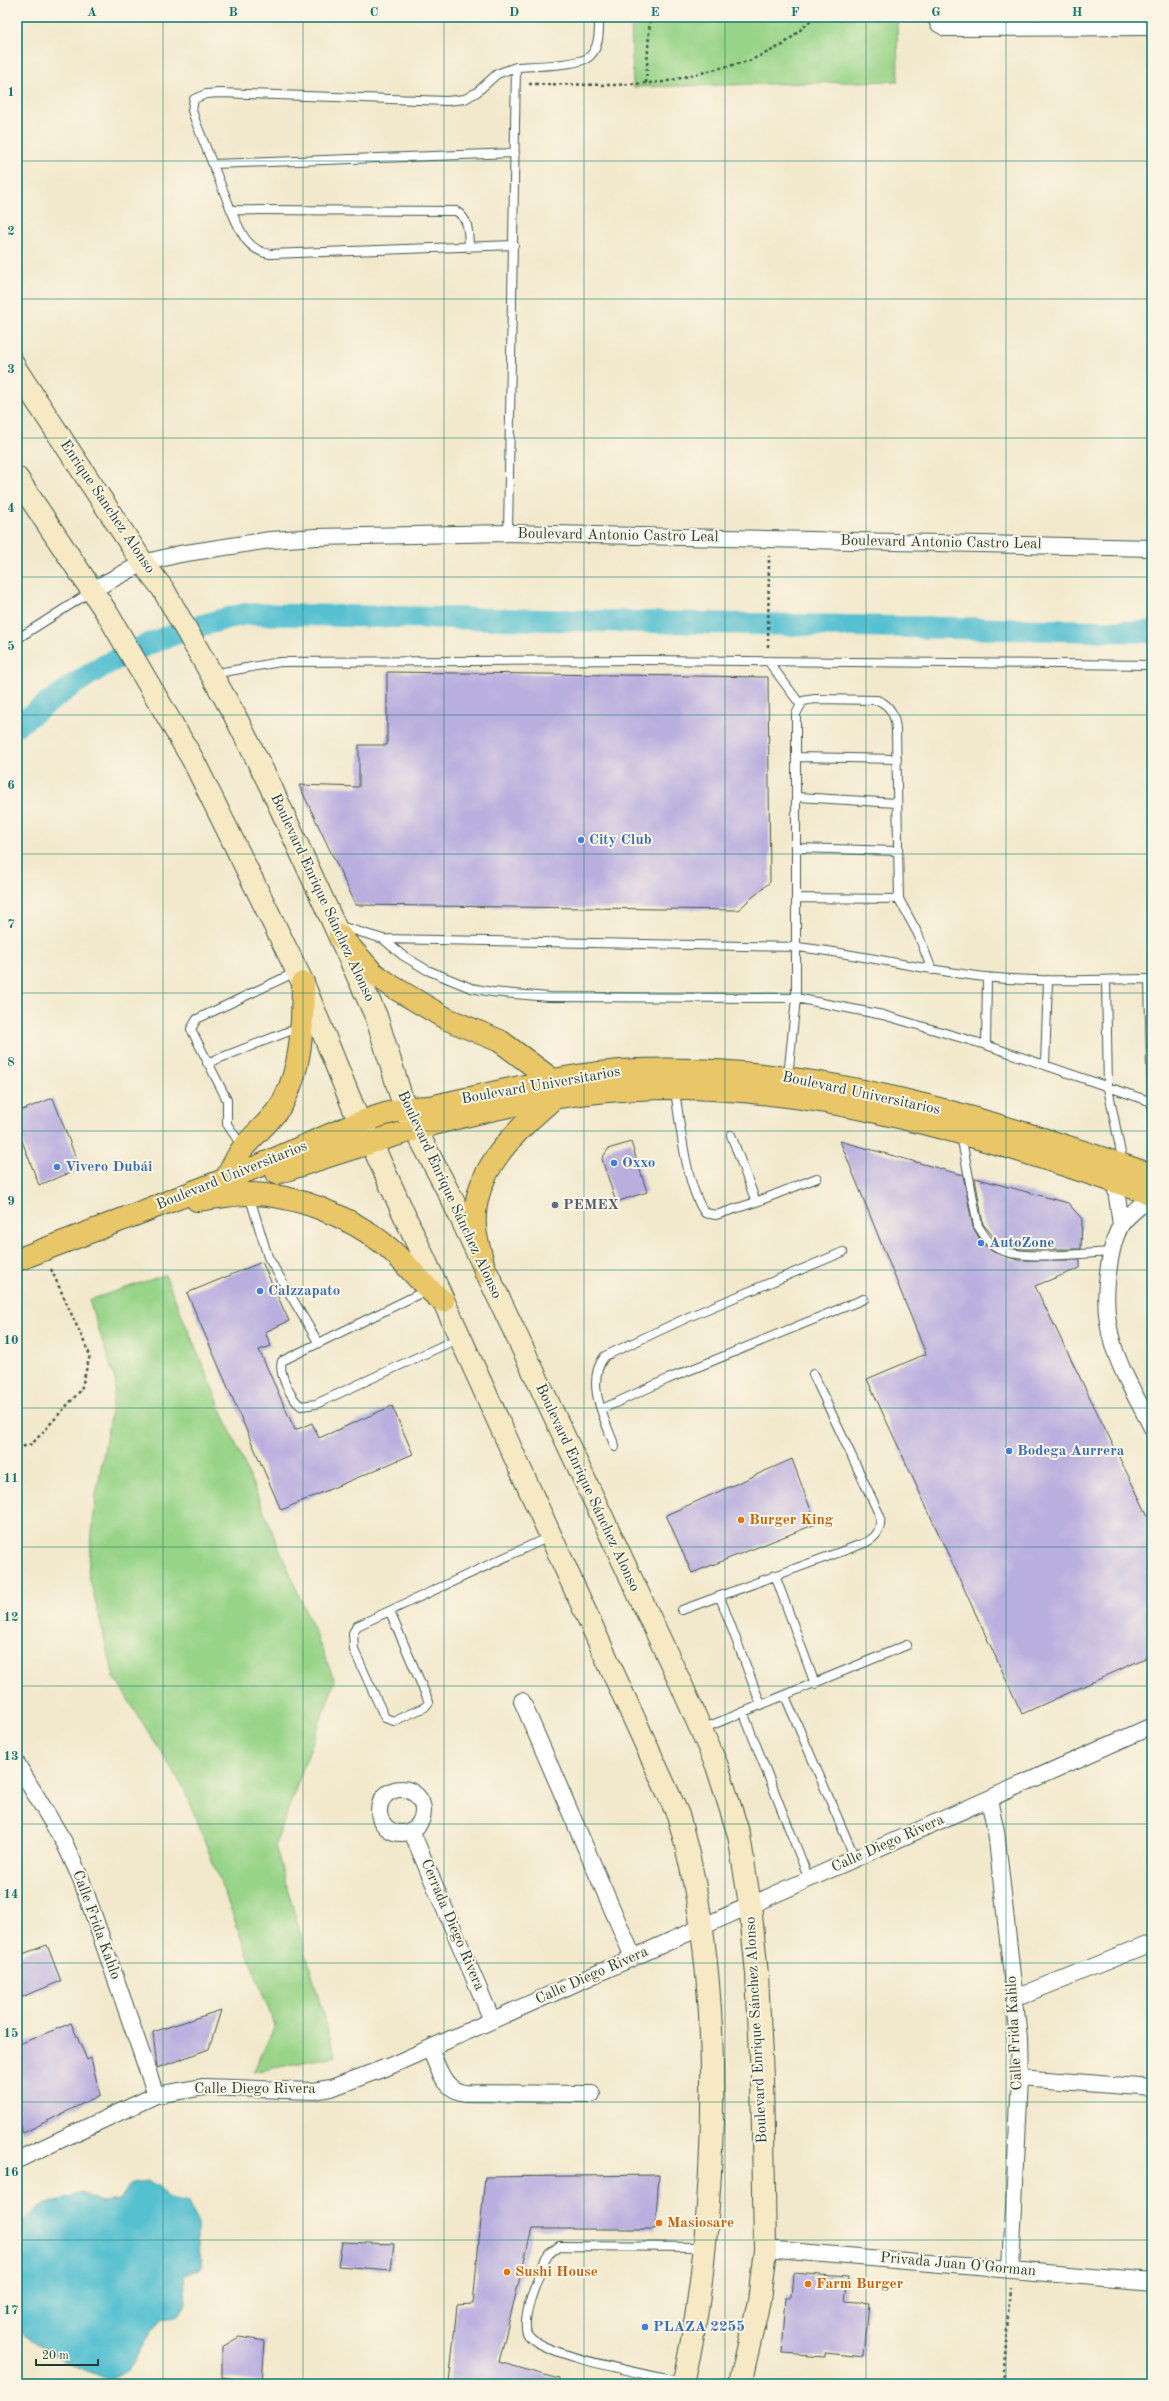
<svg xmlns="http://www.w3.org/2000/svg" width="1169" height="2401" font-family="'Old Standard TT',serif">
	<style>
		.green { fill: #98d488; stroke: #5c885e }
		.water { fill: #55c0d0; stroke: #3a7e82 }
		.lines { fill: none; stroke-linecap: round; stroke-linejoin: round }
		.canal { stroke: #55c0d0; stroke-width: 22 }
		.building { fill: #b9afdf }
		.lane-casing { stroke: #3f574b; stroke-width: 10 }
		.street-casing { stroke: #3f574b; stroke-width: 18 }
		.secondary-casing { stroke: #3f574b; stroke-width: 24 }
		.primary-casing { stroke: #3f574b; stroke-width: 24 }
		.path { stroke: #3f574b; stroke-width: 2.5; stroke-dasharray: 3 3; stroke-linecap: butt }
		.lane { stroke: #fff; stroke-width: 8 }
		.street { stroke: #fff; stroke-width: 16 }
		.secondary { stroke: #f6e9c3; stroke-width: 22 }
		.primary { stroke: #e9c769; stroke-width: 22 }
		.grid { fill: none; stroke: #0f766e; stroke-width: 1; stroke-opacity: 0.55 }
		.shop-dot { fill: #3f7fe0; stroke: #fcf5e5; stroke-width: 1.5 }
		.service-dot { fill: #5c6f8a; stroke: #fcf5e5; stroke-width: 1.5 }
		.food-dot { fill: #e8710a; stroke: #fcf5e5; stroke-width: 1.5 }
		.labels { text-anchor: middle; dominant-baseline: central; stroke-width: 4; stroke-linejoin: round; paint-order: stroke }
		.street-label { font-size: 15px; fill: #1f3d34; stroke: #fcf5e5 }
		.shop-label { font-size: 15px; font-weight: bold; fill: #366cbe; stroke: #fcf5e5; text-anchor: start }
		.service-label { font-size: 15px; font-weight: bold; fill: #4e5e75; stroke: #fcf5e5; text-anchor: start }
		.food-label { font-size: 15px; font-weight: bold; fill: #c56008; stroke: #fcf5e5; text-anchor: start }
		.neatline { fill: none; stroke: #0f766e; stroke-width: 1.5 }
		.grid-label { font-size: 13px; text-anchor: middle; font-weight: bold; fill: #0f766e }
	</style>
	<rect width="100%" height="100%" fill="#fcf5e5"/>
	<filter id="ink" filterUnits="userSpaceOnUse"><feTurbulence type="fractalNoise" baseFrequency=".025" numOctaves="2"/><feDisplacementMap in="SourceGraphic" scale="8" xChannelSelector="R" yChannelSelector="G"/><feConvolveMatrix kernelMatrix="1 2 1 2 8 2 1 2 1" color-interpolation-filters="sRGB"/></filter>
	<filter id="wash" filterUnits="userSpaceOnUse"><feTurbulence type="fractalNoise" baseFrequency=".012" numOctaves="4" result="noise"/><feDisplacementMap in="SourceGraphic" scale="16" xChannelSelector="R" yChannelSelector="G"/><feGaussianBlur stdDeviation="0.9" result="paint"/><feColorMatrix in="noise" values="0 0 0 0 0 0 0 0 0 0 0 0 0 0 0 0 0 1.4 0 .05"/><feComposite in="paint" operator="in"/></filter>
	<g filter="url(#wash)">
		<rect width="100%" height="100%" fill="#f2e9cd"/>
		<path class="green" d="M631,17H897L898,81L633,87Z
			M165,1275L335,1681L275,1845L335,2056L253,2072L275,2026L186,1792L114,1677L88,1572L96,1496L116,1383L89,1300Z"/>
		<path class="water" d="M148,2181L160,2187L166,2197L187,2202L197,2222V2239L202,2267L184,2276L186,2305L176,2317L162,2319L150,2333L129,2370L108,2379L67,2363L18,2331L17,2225L38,2207L81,2193L100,2202L120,2200L131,2183Z"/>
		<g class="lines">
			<path class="canal" d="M17,725C43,707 68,687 95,671C141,643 193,626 245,614L1152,632"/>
		</g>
		<g id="blocks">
			<path class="building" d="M387,672L768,677L770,882L738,910L356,905L299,785L359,787V745H387Z
				M53,1098L80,1169L39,1185L17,1128V1112Z
				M840,1141L963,1175L973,1227L983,1244L993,1252L1018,1260H1080V1268L1035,1286L1152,1524V1655L1022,1714L867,1379L926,1354Z
				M631,1142L647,1192L616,1202L602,1159L608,1149Z
				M975,1178L1068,1203L1082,1219L1081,1249H1019L998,1242L983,1224Z
				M262,1262L289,1321L265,1332L271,1346L259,1350L295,1430L312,1423L319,1438L392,1406L413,1454L281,1510L187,1293Z
				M792,1459L816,1524L692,1573L666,1515Z
				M47,1945L61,1981L17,1999V1956Z
				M221,2010L209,2049L157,2068L153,2032Z
				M71,2023L87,2060L91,2058L100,2095L23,2133L17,2119V2045Z
				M659,2175L655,2229H532L499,2362L559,2379V2384H449L457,2305L473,2304L485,2177Z
				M342,2242L394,2244L391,2270L338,2266Z
				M793,2273L848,2277L845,2301L869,2303L864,2357L825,2353V2357L782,2354L786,2297H791Z
				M239,2337L265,2341L262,2383L222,2377V2347Z"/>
		</g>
	</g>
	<g filter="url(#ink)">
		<use href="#blocks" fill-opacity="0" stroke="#3f574b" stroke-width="1"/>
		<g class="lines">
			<defs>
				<path id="lane" d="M213,164L515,153
					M231,210C240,230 246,250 270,254L514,245
					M469,248C468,232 470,220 456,211L231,210L195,120L192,110L194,99L206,94L220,93L447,101L465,99L477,92L497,74L516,67
					M17,356L23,369
					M508,533L516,67C531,66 581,66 590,56C600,46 599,30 599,17
					M17,639L92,591
					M768,661L800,704
					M212,674L280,662L645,660L1152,665
					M798,757L897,759
					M798,797L896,803
					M797,848L897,851
					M797,898L899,899
					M337,925L383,939
					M1149,979L1152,1106
					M1152,979C1097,979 1040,983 985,977C922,970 861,954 797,947L383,939L402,955L427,970L471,988L492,992L549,997L796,998L883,1015L986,1045L1152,1102
					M1106,980L1108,1088L1123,1163
					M986,1045L987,977
					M207,1063L300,1027
					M1045,1065L1048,980
					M788,1077L796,998V714L803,701L815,699L877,700C891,705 895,716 896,730L899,899L918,934L932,970
					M675,1091C680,1123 686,1187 705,1213L716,1215L756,1202L731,1135
					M961,1135L978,1226C983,1233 987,1242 995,1247C1016,1262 1085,1253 1112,1252
					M243,1148L227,1124V1100L191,1029L197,1019L296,972
					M249,1195L268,1257L318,1342
					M756,1202L817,1178
					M427,1290L282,1361C278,1373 291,1399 301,1406L316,1404L459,1338
					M602,1409L668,1379L864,1299
					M615,1447C605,1419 584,1382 605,1356L693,1315L843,1252
					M775,1575L815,1684
					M720,1597L761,1705
					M682,1610L862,1544C875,1539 882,1531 880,1516L813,1374
					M390,1612L429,1702L425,1707L394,1721L385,1718L354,1650L353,1633L357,1626L551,1536
					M785,1696L855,1858
					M743,1712L809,1879
					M702,1729L907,1645
					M682,2382C656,2376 535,2355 527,2333C521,2316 539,2277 545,2260L549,2254L559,2246L704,2247"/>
				<path id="street" d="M935,17L939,24L946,28L1152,27
					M92,590L143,563L180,554L270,540L317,537L508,533L1152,548
					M1119,1174L1115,1182L1121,1225
					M1152,1196C1143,1204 1127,1215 1121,1225C1113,1239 1110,1257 1108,1273C1099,1337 1124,1373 1152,1428
					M522,1701L633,1957
					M17,1764L64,1842L81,1879L156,2095
					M379 1811a22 22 0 1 1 44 0a22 22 0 1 1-44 0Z
					M989,1800L996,1831L1019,2039L1020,2078L1011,2269
					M411,1830L492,2020
					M1015,1998L1152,1943
					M430,2049C439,2068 442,2089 465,2093L592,2094
					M1020,2078L1152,2088
					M17,2160L156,2095L204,2087L313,2091L331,2088L390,2066L1152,1726
					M765,2249L1152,2282"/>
				<path id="secondary" d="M17,371L143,563L163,589L234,714L269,783L376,1016L405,1109L452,1199L681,1684L717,1766L739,1835L750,1905L757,1974L762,2077L765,2249L759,2301L740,2384
					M17,478L107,613L193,760L303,983L360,1124L371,1142L678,1815C714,1940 717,2076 708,2205C704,2265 697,2325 683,2384"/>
				<path id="primary" d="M340,936L373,973L393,987L447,1019L500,1041L554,1081
					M277,1173C393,1134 513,1095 637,1089C815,1080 986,1138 1152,1194
					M225,1180C231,1170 236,1157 243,1148C256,1132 273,1120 283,1102C303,1065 302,1024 303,983
					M197,1200C214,1198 232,1194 249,1194C294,1194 349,1216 384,1244C406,1261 420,1285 443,1301
					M17,1260C94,1230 172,1201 249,1170C298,1150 353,1121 404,1109C415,1107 428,1108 439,1105C505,1091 571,1072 638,1070C814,1063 987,1119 1152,1175
					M485,1272C482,1257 476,1241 475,1227C471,1171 516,1131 554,1098"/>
			</defs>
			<use href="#lane" class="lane-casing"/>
			<use href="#street" class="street-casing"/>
			<use href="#secondary" class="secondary-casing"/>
			<use href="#primary" class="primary-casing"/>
			<path class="path" d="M646,83L650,17
				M529,84L614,85L664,82L749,61L783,45L815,17
				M768,647L769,556
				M17,1448L32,1444L81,1390L90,1355L51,1269
				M1003,2384L1010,2287"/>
			<use href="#lane" class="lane"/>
			<use href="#street" class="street"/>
			<use href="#secondary" class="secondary"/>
			<use href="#primary" class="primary"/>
		</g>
	</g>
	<path class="grid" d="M163,17V2384M303,17V2384M444,17V2384M584,17V2384M725,17V2384M866,17V2384M1006,17V2384M17,161H1152M17,299H1152M17,438H1152M17,577H1152M17,715H1152M17,854H1152M17,993H1152M17,1131H1152M17,1270H1152M17,1408H1152M17,1547H1152M17,1686H1152M17,1824H1152M17,1963H1152M17,2102H1152M17,2240H1152"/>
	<g class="shop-dot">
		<circle cx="581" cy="840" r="4"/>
		<circle cx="614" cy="1163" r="4"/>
		<circle cx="57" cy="1167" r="4"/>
		<circle cx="981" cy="1243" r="4"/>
		<circle cx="260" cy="1291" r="4"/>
		<circle cx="1009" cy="1451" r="4"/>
		<circle cx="645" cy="2327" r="4"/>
	</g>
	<circle class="service-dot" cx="555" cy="1205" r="4"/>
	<g class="food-dot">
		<circle cx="741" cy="1520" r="4"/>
		<circle cx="659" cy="2223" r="4"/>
		<circle cx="507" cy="2272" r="4"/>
		<circle cx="808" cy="2284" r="4"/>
	</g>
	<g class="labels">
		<g class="street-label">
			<text transform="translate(107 507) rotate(56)">Enrique Sanchez Alonso</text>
			<text transform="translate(618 536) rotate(1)">Boulevard Antonio Castro Leal</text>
			<text transform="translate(941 543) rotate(1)">Boulevard Antonio Castro Leal</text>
			<text transform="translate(322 898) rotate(65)">Boulevard Enrique Sánchez Alonso</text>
			<text transform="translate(541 1086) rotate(-10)">Boulevard Universitarios</text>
			<text transform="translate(861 1094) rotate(12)">Boulevard Universitarios</text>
			<text transform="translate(232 1176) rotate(-22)">Boulevard Universitarios</text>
			<text transform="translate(449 1195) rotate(65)">Boulevard Enrique Sánchez Alonso</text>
			<text transform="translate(587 1488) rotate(65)">Boulevard Enrique Sánchez Alonso</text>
			<text transform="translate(888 1844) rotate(-24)">Calle Diego Rivera</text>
			<text transform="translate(96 1925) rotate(70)">Calle Frida Kahlo</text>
			<text transform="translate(452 1925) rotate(67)">Cerrada Diego Rivera</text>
			<text transform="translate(592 1976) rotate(-24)">Calle Diego Rivera</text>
			<text transform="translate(757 2030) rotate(-93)">Boulevard Enrique Sánchez Alonso</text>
			<text transform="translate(1015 2033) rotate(-93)">Calle Frida Kahlo</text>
			<text x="255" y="2089">Calle Diego Rivera</text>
			<text transform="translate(958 2265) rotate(5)">Privada Juan O'Gorman</text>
		</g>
		<g class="shop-label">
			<text x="589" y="840">City Club</text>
			<text x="622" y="1163">Oxxo</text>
			<text x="65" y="1167">Vivero Dubái</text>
			<text x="989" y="1243">AutoZone</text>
			<text x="268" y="1291">Calzzapato</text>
			<text x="1017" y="1451">Bodega Aurrera</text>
			<text x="653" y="2327">PLAZA 2255</text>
		</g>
		<g class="service-label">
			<text x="563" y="1205">PEMEX</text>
		</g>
		<g class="food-label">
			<text x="749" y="1520">Burger King</text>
			<text x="667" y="2223">Masiosare</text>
			<text x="515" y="2272">Sushi House</text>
			<text x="816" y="2284">Farm Burger</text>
		</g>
	</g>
	<rect width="1169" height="2401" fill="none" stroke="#fcf5e5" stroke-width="44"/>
	<path d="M36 2359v6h62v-6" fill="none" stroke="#1f3d34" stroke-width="2"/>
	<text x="42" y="2359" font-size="12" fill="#1f3d34" stroke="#fcf5e5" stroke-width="3" paint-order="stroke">20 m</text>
	<rect x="22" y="22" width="1125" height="2357" class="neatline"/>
	<g class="grid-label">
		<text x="92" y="16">A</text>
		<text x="233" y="16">B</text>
		<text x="374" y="16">C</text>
		<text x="514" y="16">D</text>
		<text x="655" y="16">E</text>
		<text x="795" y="16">F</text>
		<text x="936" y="16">G</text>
		<text x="1077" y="16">H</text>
		<text x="11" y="96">1</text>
		<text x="11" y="235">2</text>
		<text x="11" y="373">3</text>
		<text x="11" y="512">4</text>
		<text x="11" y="650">5</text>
		<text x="11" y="789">6</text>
		<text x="11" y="928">7</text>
		<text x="11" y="1066">8</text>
		<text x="11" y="1205">9</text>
		<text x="11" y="1344">10</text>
		<text x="11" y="1482">11</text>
		<text x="11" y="1621">12</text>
		<text x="11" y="1760">13</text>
		<text x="11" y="1898">14</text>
		<text x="11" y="2037">15</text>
		<text x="11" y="2176">16</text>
		<text x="11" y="2314">17</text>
	</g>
</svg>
